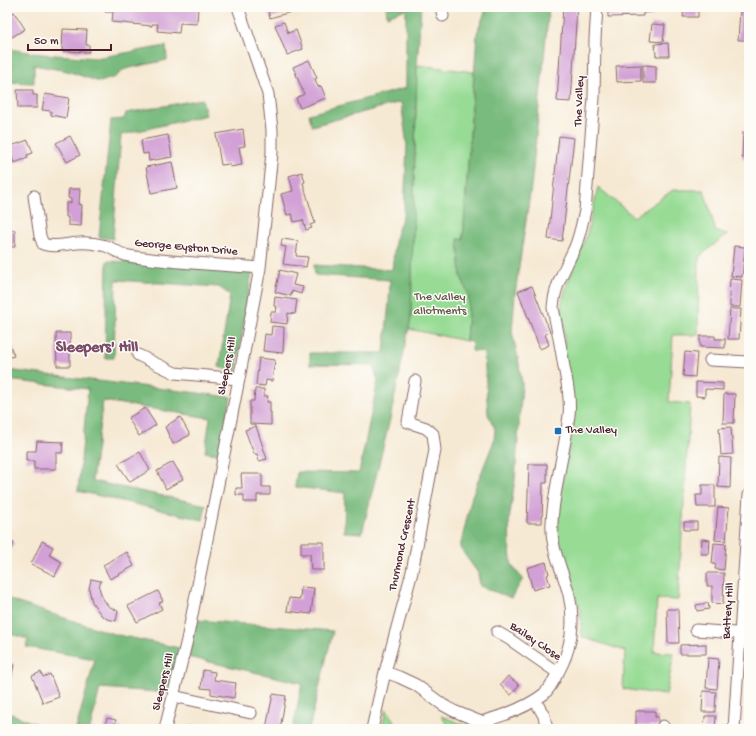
<svg xmlns="http://www.w3.org/2000/svg" width="756" height="736" font-family="'Gochi Hand',sans-serif">
	<style>
		.green { fill: #97db94; stroke: #707d60 }
		.forest { fill: #79bb7e; stroke: #626d54 }
		.building { fill: #d2a0d6 }
		.lines { fill: none; stroke-linecap: round; stroke-linejoin: round }
		.street-casing { stroke: #866666; stroke-width: 13 }
		.street { stroke: #fff; stroke-width: 11 }
		.poi-dot { fill: #1f6fb2; stroke: #fdfcf7; stroke-width: 1.5 }
		.labels { text-anchor: middle; dominant-baseline: central; stroke-width: 3; stroke-linejoin: round; paint-order: stroke }
		.street-label { font-size: 12px; fill: #4a1f2b; stroke: #fdfcf7 }
		.park-label { font-size: 12px; fill: #61574a; stroke: #fdfcf7 }
		.poi-label { font-size: 12px; fill: #4a1f2b; stroke: #fdfcf7; text-anchor: start }
		.district-label { font-size: 16px; font-weight: bold; fill: #7a4c67; stroke: #fdfcf7 }
	</style>
	<rect width="100%" height="100%" fill="#fdfcf7"/>
	<filter id="ink" filterUnits="userSpaceOnUse"><feTurbulence type="fractalNoise" baseFrequency=".025" numOctaves="2"/><feDisplacementMap in="SourceGraphic" scale="8" xChannelSelector="R" yChannelSelector="G"/><feConvolveMatrix kernelMatrix="1 2 1 2 8 2 1 2 1" color-interpolation-filters="sRGB"/></filter>
	<filter id="wash" filterUnits="userSpaceOnUse"><feTurbulence type="fractalNoise" baseFrequency=".012" numOctaves="4" result="noise"/><feDisplacementMap in="SourceGraphic" scale="16" xChannelSelector="R" yChannelSelector="G"/><feGaussianBlur stdDeviation="0.9" result="paint"/><feColorMatrix in="noise" values="0 0 0 0 0 0 0 0 0 0 0 0 0 0 0 0 0 1.4 0 .05"/><feComposite in="paint" operator="in"/></filter>
	<g filter="url(#wash)">
		<rect width="100%" height="100%" fill="#f6e9d3"/>
		<path class="green" d="M417,65L474,72L463,239H459L461,276L469,296L466,341L409,329L411,318Z
			M598,187L634,217L673,190H704L716,232L727,234L699,257L698,335H673L669,402L690,404L678,600L657,599L654,652L674,653L666,695L623,689L625,651L582,637L580,611L564,563L557,534L564,469L568,451L564,334L561,306L566,287L587,234Z
			M386,709L399,729H382Z
			M441,716L467,726L469,729H450Z"/>
		<path class="forest" d="M386,7H421L417,65L411,318L390,419L362,533L344,532L345,493L295,487L297,472L359,473L378,380L373,365L310,364V353H384L389,302L390,280L315,275L314,265L392,270L396,235L404,213L407,145L401,102L312,126L309,114L406,88V9L387,16Z
			M487,7H549L531,187L515,294L512,332L518,358L522,384L515,479L509,521L510,551L512,566L523,579L511,598L480,586L478,573L460,548L472,496L494,441L495,429L488,414L484,352L472,351V342L466,341L469,296L461,276L458,239H463L477,33Z
			M166,46L167,60L125,69L115,77L100,82L67,71L34,65V83L7,82V58L9,49L41,54L96,58Z
			M202,99L206,115L121,135L113,239L99,237L111,120L124,119L126,113Z
			M107,261L134,262L252,272L236,372L219,367L230,295L219,287L116,280L114,358H105Z
			M7,370L231,397L219,454L205,452L210,418L103,401L92,481L206,505L203,520L78,491L88,389L7,380Z
			M7,598L18,603L114,634L179,648L181,650L171,693L100,688L90,729H76L95,659L26,647L28,639L7,633Z
			M196,620L333,631L309,729H293L302,683L188,657Z
			M7,712L48,729H7Z"/>
		<g id="blocks">
			<path class="building" d="M106,7H198L197,24L180,23L179,33L157,31L158,24H152V26L112,22L113,12H105Z
				M275,7H308L270,18L268,11L275,9Z
				M563,7H577L571,102L557,101Z
				M608,7H654V12L643,13V16L608,17Z
				M684,7H698V17H683Z
				M740,11H749L748,40H738Z
				M14,12L25,29L7,40V16Z
				M284,22L288,33L296,30L303,49L287,55L275,25Z
				M652,24L665,25L663,42L650,41Z
				M63,29L87,30L86,45H89V52L62,51Z
				M668,43L669,56H656L655,44Z
				M747,44H749V57L746,56Z
				M309,60L317,78L315,79L318,87L321,86L326,98L300,108L296,98L304,94L293,67Z
				M641,65V81L617,82L616,66Z
				M643,65L656,66V83H643Z
				M17,90H33V95H37V108H18Z
				M45,94L69,98L66,118L51,115V111L42,110Z
				M243,129L245,146L239,147L242,165L230,167V164L221,165L216,134Z
				M743,132L749,133V158H742Z
				M168,135L172,157L149,161L148,153L143,154L141,140Z
				M70,136L80,155L67,162L56,143Z
				M559,136L574,138L562,241L548,239Z
				M28,140L33,153L27,155L28,158L14,163L7,146L13,143L14,145Z
				M172,162L177,188L151,193L146,167Z
				M302,172L305,182L303,183L315,223L310,225L312,228L306,230L303,220L294,222L292,214L287,215L281,194L293,191L289,176Z
				M69,189H80L79,204L82,205L81,226L68,225V217H66V203H71V199L68,198Z
				M7,194H8L9,211H7Z
				M7,230H15V247H10V251H7Z
				M282,239L298,241L296,256L308,257L306,267L283,264L286,247L281,246Z
				M734,246L745,247L742,277L731,276Z
				M280,270L296,274L293,285L303,287L301,294L292,291L291,296L275,292Z
				M730,279L742,280L740,307H730V300L729,299Z
				M532,286L550,332L545,334L549,345L540,349L518,291Z
				M275,297L297,300L295,314L288,313L287,324L270,322L271,312H276L277,307L274,306Z
				M730,309H741L739,339H728Z
				M272,326L284,327L283,353L263,351L265,334L271,335Z
				M56,333H70V366H57Z
				M700,336H715V339H725V348L700,347Z
				M7,337L14,356L7,358Z
				M685,352L697,353L695,377L683,376Z
				M259,358L275,360L272,381L266,380L265,386L256,385Z
				M696,382L723,383V390L705,389V397L696,396Z
				M255,389H264V396H268L267,402H270V412H271V425L250,424V401H254Z
				M724,394H735L734,423H723Z
				M145,408L156,425L139,436L128,418Z
				M180,417L190,435L173,444L165,427Z
				M256,426L267,459L259,461L257,454H254L245,430Z
				M731,427L733,454L721,455L719,428Z
				M37,441L63,442L62,453H56V469H34V461H26V451H36Z
				M140,452L150,470L130,482L118,464Z
				M719,457L731,458L730,488L718,487Z
				M173,462L183,479L166,489L157,471Z
				M529,464H547V483H543L542,523H527Z
				M241,474H262V487H270V495H257V502H244V495H236V488H242Z
				M702,485H715V507H697L696,495H702Z
				M718,507L729,508L726,541L715,540Z
				M684,522H697V530H684Z
				M7,539L14,543L7,557Z
				M702,539L710,540L709,554H701Z
				M42,541L53,547L49,555L62,562L55,576L31,564Z
				M301,542H324V570H311L310,554H301Z
				M714,543L726,544L724,570L715,569L716,564H712Z
				M127,552L134,566L110,579L103,565Z
				M546,562L549,574L547,575L550,585L533,590L527,568Z
				M707,573H724L723,604L712,603V586H707Z
				M91,579L101,581L99,587L102,597L108,606L118,611L116,621L107,619L101,615L92,602L89,589Z
				M301,587L314,588L311,614L287,611L289,598L300,599Z
				M158,591L163,601L159,603L162,609L137,622L128,606Z
				M708,603L709,609L697,611L696,605Z
				M667,609H678L679,643H668Z
				M706,644V654H680V645Z
				M708,658L719,659L717,689L706,688Z
				M7,663L14,664L10,685H7Z
				M203,670L215,672L214,680L236,683L234,698L211,694V689L201,688Z
				M41,672L43,677L50,674L59,697L43,703L32,676Z
				M508,676L519,685L511,695L500,685Z
				M703,691L716,692L715,712H702Z
				M273,694L286,696L280,729L266,728Z
				M636,711H655V717H658V726H636Z
				M705,716H716L715,729H704Z
				M107,718L116,720L114,726L126,729H104Z
				M189,726L201,728V729H188Z"/>
		</g>
	</g>
	<g filter="url(#ink)">
		<use href="#blocks" fill-opacity="0" stroke="#866666" stroke-width="1"/>
		<g class="lines">
			<defs>
				<path id="street" d="M441,7L443,16
					M34,196L40,236L43,244C58,249 73,241 88,243C94,243 101,245 106,246C114,249 121,255 129,256C172,263 216,264 260,268
					M138,355L175,373L239,379
					M710,360L749,362
					M696,630L749,634
					M497,632L509,639L558,673
					M385,672L399,677L416,685L443,705L454,711L481,722C503,716 526,708 544,694C549,689 553,682 556,676C571,651 576,625 569,595C563,570 550,549 552,522C554,486 565,451 569,415C571,399 567,382 564,367C561,347 557,328 553,308C554,286 566,267 575,247C580,235 582,223 585,211L594,98L595,39L597,7
					M173,696L251,713
					M535,700L544,716L547,729
					M165,729L187,640L239,379L260,268L269,183L272,153V130L268,94L238,7
					M372,729L385,672L412,572L435,450L433,434L426,428L408,422L415,381
					M663,729V726
					M734,729L749,495"/>
			</defs>
			<use href="#street" class="street-casing"/>
			<use href="#street" class="street"/>
		</g>
	</g>
	<rect class="poi-dot" x="554" y="427" width="8" height="8" rx="2"/>
	<g class="labels">
		<g class="street-label">
			<text transform="translate(580 101) rotate(-87)">The Valley</text>
			<text transform="translate(186 248) rotate(5)">George Eyston Drive</text>
			<text transform="translate(228 366) rotate(-79)">Sleepers Hill</text>
			<text transform="translate(403 545) rotate(-78)">Thurmond Crescent</text>
			<text transform="translate(729 611) rotate(-86)">Battery Hill</text>
			<text transform="translate(535 642) rotate(34)">Bailey Close</text>
			<text transform="translate(164 682) rotate(-76)">Sleepers Hill</text>
		</g>
		<g class="park-label">
			<text x="440" y="298">The Valley<tspan x="440" dy="14">allotments</tspan></text>
		</g>
		<g class="poi-label">
			<text x="566" y="431">The Valley</text>
		</g>
		<g class="district-label">
			<text x="97" y="348">Sleepers' Hill</text>
		</g>
	</g>
	<rect width="756" height="736" fill="none" stroke="#fdfcf7" stroke-width="24"/>
	<path d="M28 44v6h83v-6" fill="none" stroke="#4a1f2b" stroke-width="2"/>
	<text x="34" y="44" font-size="12" fill="#4a1f2b" stroke="#fdfcf7" stroke-width="3" paint-order="stroke">50 m</text>
</svg>
